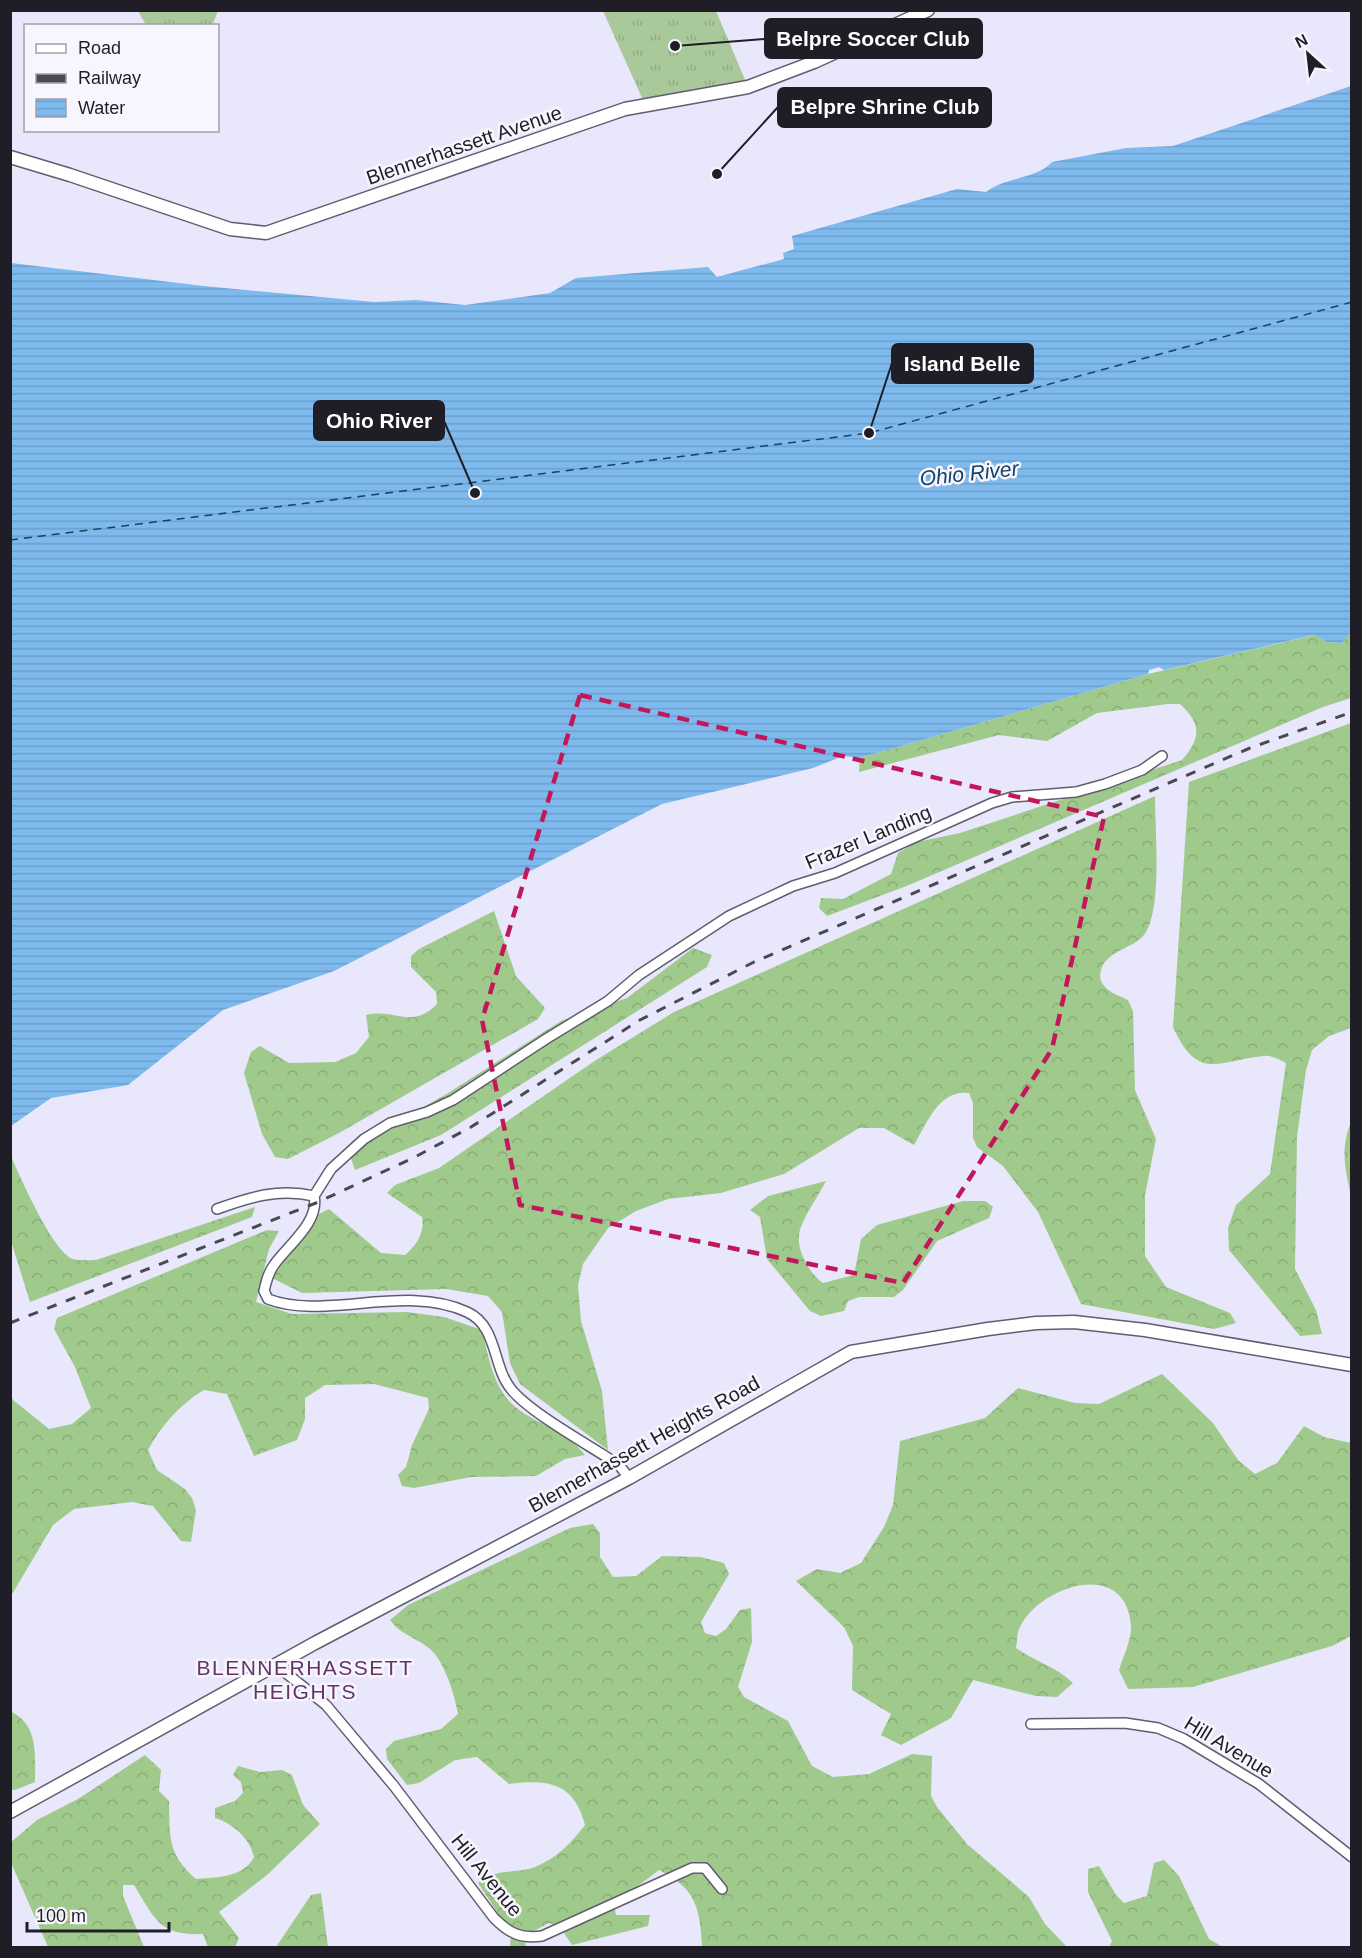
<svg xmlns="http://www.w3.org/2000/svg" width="1362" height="1958" font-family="Helvetica,sans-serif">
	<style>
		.grass { fill: url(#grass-tufts) }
		.forest { fill: url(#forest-crowns) }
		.water { fill: url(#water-rules) }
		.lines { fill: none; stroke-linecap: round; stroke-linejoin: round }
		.ferry { stroke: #164265; stroke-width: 1.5; stroke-dasharray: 8 6; stroke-linecap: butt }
		.minor-casing { stroke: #5f5d6f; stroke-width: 12 }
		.tertiary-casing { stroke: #5f5d6f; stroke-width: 15 }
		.minor { stroke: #fff; stroke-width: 9 }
		.tertiary { stroke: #fff; stroke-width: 12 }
		.rail { stroke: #4a4953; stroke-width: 3; stroke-dasharray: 10 10; stroke-linecap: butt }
		.marked { fill: none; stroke: #c2185b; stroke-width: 4.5; stroke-dasharray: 12 8; stroke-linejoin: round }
		.labels { text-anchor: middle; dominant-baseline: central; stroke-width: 5; stroke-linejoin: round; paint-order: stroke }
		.street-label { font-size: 20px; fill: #1f1e26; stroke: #f7f6fe }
		.water-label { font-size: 21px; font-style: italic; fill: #164265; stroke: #f7f6fe }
		.neighbourhood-label { font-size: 21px; letter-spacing: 1.5px; fill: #643467; stroke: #f7f6fe }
		.leader { fill: none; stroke: #1f1e26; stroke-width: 2 }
		.callout-dot { fill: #1f1e26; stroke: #f7f6fe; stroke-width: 2 }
		.callout { fill: #1f1e26; stroke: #1f1e26; stroke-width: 2 }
		.callout-label { font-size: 21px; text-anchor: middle; font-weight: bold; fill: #fff }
	</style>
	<defs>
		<pattern id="grass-tufts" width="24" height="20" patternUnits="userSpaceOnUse" patternTransform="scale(1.5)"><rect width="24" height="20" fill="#a9c99a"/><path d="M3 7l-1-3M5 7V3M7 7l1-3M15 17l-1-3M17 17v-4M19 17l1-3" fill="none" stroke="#91ac85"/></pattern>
		<pattern id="forest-crowns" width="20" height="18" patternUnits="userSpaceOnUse" patternTransform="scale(1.5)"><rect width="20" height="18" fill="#a0ca8b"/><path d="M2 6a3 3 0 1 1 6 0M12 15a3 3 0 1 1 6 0" fill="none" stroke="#89ad78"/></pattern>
		<pattern id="water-rules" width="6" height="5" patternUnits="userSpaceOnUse" patternTransform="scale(1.5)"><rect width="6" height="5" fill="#7ebaee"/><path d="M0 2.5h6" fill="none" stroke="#6c9fcc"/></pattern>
	</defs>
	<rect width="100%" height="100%" fill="#e9e7fc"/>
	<path class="grass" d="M138,11H218L212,26L146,25Z
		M603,11H716L746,82L643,100Z"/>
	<path class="forest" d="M1351,630V698L1323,707L909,885L827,916L819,908L821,898L843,899L891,874L898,853L917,842L960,833L1182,760C1200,739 1203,725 1180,704H1168L1097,713L1047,741L999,735L859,772L860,758L1148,674L1315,635L1327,642L1342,643Z
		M1351,723V1028L1329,1036L1312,1050L1306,1070L1297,1137L1295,1269L1316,1310L1322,1334L1300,1336L1229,1250L1228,1228L1236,1205L1270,1174L1286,1063C1280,1060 1271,1055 1264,1056C1219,1060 1198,1083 1173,1027L1189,782Z
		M1155,796C1155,830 1162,905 1146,932C1137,948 1106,950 1101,970C1096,988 1115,994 1128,1000L1133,1011L1135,1090L1156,1139L1145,1195V1256L1166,1287L1230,1313L1236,1323L1214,1329L1081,1304L1038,1212L1003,1166L977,1147L973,1138V1103L969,1093C939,1089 927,1123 914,1145L884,1128H859L784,1174L721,1193L668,1199L636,1211L608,1228L583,1264L578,1285L581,1321L602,1391L608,1450L520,1384L510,1363L502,1312L488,1296L446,1289L302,1293L272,1278L317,1215L329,1209L381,1253L405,1255C417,1245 425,1232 422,1217L387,1193L395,1185L439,1168L593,1062L674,1012Z
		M494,911L516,976L545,1008L538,1019L339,1133L288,1159L275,1157L262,1134L244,1073L251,1052L260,1046L289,1063L335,1062L356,1053L369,1037L366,1015C394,1008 412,1030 437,1004L436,992L411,967V956L419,949Z
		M693,948L712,955L707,967L441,1135L355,1170L348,1149L445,1095L561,1021L627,998Z
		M1351,1122V1196C1345,1168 1340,1149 1351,1122Z
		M11,1156C20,1177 53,1252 73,1259C79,1261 89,1260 96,1260L255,1207L252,1217L30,1302L11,1241Z
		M826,1181C820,1193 800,1222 799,1235C797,1252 810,1274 823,1283L854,1275L861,1239L877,1225L963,1201H985L993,1207L989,1218L937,1241L903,1290L894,1297H859L848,1301L844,1311L821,1316L810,1311L767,1259L760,1217L750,1210L768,1196Z
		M267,1230L279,1231L269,1249L256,1302L292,1314L407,1312L444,1317L482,1330C488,1354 492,1382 510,1402C530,1423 565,1428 585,1455L565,1459L536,1476L471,1477L414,1488L402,1486L398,1475L406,1467L412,1445L429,1409L428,1398L374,1384L325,1385L305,1398V1419L297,1440L254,1456L227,1394L204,1390C180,1404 161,1426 148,1450L157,1470L185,1489L192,1498L196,1510L191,1542L181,1541L153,1506L132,1502L74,1509L53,1525L11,1596L10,1390L13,1400L49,1429L72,1424L91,1408L75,1367L54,1329L57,1318Z
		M1162,1374L1213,1423L1238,1460L1255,1474L1277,1463L1304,1426L1324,1437L1351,1443V1636L1332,1646L1193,1687L1128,1689L1119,1670C1123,1657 1132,1639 1131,1625C1125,1558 1042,1586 1021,1625C1017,1631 1017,1641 1016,1648C1036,1662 1055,1666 1073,1683L1057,1697L1036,1696L973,1680L951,1718L901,1745L881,1735L891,1714L852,1690L853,1646L844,1627L796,1581L817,1569L840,1573L861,1563L884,1527L893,1505L900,1441L985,1418L1018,1388L1075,1403L1099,1404Z
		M593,1524L600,1533V1557L613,1577L636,1576L662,1556L701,1557L724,1563L729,1574L701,1622L705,1633L716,1636L726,1629L740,1610L751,1608L752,1642L738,1687L744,1697L788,1721L812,1766L833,1777L869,1774L912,1754L932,1756L931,1796L937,1807L967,1844L1029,1897L1045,1924L1067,1947H702C700,1908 696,1888 659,1870L614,1904L616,1915H650L648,1926L572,1945L560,1927L549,1923L530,1933L525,1941L526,1947H510L511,1933L478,1883C494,1868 516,1874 535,1867C557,1858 571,1843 585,1825C574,1783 549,1779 509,1784L477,1757L455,1760L419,1783L407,1785L387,1759L386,1749L394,1741L441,1729L458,1714C455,1696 446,1667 434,1653C422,1639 401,1636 390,1620L408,1605L570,1528Z
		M10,1711C39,1725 35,1754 35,1782L15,1790L11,1789Z
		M145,1755L161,1770L159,1791L169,1801C170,1837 167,1854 196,1879C217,1877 243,1878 254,1857C250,1838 232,1823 215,1818V1808L235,1801L243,1793L241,1782L233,1775L238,1766L260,1772L282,1770L292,1775L303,1805L320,1824L267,1875L219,1912L239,1938L235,1947H208L203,1934C159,1936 155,1919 134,1885H123V1896L144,1947H48L12,1865L11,1842L37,1820L78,1799Z
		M1164,1860L1179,1876L1209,1939L1223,1947H1109L1112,1941L1088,1892V1869L1099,1866L1116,1895L1124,1903L1147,1896L1154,1863Z
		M321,1893L328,1947H276L311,1895Z"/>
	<path class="water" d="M1351,86L1352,630L1342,643L1327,642L1314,635L1164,670L1159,667L1149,670L1148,674L860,758L843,756L813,768L662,804L334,971L223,1010L128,1085L51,1098L11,1126V263L204,286L374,302L416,300L465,305L550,293L576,278L708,267L717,277L784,259L783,253L794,249L792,236L957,189L986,192C1005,177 1037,179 1052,162L1126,148L1173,146Z"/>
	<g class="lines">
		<path class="ferry" d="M10,540L869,433L1352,302"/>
		<defs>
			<path id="minor" d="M314,1196C320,1222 287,1246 274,1265C268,1273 266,1282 264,1291L268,1299C324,1321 406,1283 467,1312C498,1326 492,1366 511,1389C530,1413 591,1446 619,1465L629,1478
				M217,1209C250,1197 279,1188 314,1196L331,1169L364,1139L390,1123L427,1112L453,1100L546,1039L608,1001L639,975L729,916L793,886L835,873L992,803L1012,797L1076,792L1105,784L1142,770L1162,756
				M276,1665L326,1705L394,1786L494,1918C509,1933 520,1939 542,1936L692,1868H705L722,1889
				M1031,1724L1125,1723L1158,1728L1184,1739L1259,1784L1352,1857"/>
			<path id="tertiary" d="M10,157L70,175L230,229L266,233L625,109L748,87L814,62L928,10
				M10,1812L315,1643L629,1478L851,1352L988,1329L1036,1323L1074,1322L1145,1330L1352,1365"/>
		</defs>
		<use href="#minor" class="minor-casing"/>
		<use href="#tertiary" class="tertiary-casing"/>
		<use href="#minor" class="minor"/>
		<use href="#tertiary" class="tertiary"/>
		<path class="rail" d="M10,1323L316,1203L415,1157L471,1127L640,1020L754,962L1250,748L1352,712"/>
	</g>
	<path class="marked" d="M580,695L1104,817L1052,1049L903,1283L520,1205L482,1020Z"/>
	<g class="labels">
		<g class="street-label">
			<text transform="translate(464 145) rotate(-19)">Blennerhassett Avenue</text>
			<text transform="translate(868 837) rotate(-23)">Frazer Landing</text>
			<text transform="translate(644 1444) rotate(-29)">Blennerhassett Heights Road</text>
			<text transform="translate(1229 1747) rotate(31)">Hill Avenue</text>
			<text transform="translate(487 1875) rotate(51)">Hill Avenue</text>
		</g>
		<g class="water-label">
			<text transform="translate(969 473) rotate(-6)">Ohio River</text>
		</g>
		<g class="neighbourhood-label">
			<text x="305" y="1667">BLENNERHASSETT<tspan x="305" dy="24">HEIGHTS</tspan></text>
		</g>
	</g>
	<path class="leader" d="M675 46L765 39M717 174L778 107M869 433L892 363M475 493L444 421"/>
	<g class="callout-dot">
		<circle cx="675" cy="46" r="6"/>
		<circle cx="717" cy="174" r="6"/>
		<circle cx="869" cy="433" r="6"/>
		<circle cx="475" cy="493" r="6"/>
	</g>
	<g class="callout">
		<rect x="765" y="19" width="217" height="39" rx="6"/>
		<rect x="778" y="88" width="213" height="39" rx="6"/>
		<rect x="892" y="344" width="141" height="39" rx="6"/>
		<rect x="314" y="401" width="130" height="39" rx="6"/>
	</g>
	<g class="callout-label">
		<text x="873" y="46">Belpre Soccer Club</text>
		<text x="885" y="114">Belpre Shrine Club</text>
		<text x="962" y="371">Island Belle</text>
		<text x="379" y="428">Ohio River</text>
	</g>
	<rect width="1362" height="1958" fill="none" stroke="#1f1e26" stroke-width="24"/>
	<rect x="24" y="24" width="195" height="108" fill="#f7f6fe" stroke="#a1a0a8" stroke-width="1.5"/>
	<rect x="36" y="44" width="30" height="9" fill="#ffffff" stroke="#a1a0a8" stroke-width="1.5"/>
	<text x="78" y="54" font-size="18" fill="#1f1e26">Road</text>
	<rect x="36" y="74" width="30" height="9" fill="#4a4953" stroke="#a1a0a8" stroke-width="1.5"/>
	<text x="78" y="84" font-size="18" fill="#1f1e26">Railway</text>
	<rect x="36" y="99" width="30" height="18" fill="url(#water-rules)" stroke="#a1a0a8" stroke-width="1.5"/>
	<text x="78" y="114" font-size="18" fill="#1f1e26">Water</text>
	<g transform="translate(1308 54) rotate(333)" stroke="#f7f6fe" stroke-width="4.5" paint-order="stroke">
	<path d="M0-4.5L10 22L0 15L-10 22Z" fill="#1f1e26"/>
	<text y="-9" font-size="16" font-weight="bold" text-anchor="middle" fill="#1f1e26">N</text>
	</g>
	<path d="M27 1922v9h142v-9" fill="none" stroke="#1f1e26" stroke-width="3"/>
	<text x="36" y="1922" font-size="18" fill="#1f1e26" stroke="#f7f6fe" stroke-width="4.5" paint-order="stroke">100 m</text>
</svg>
